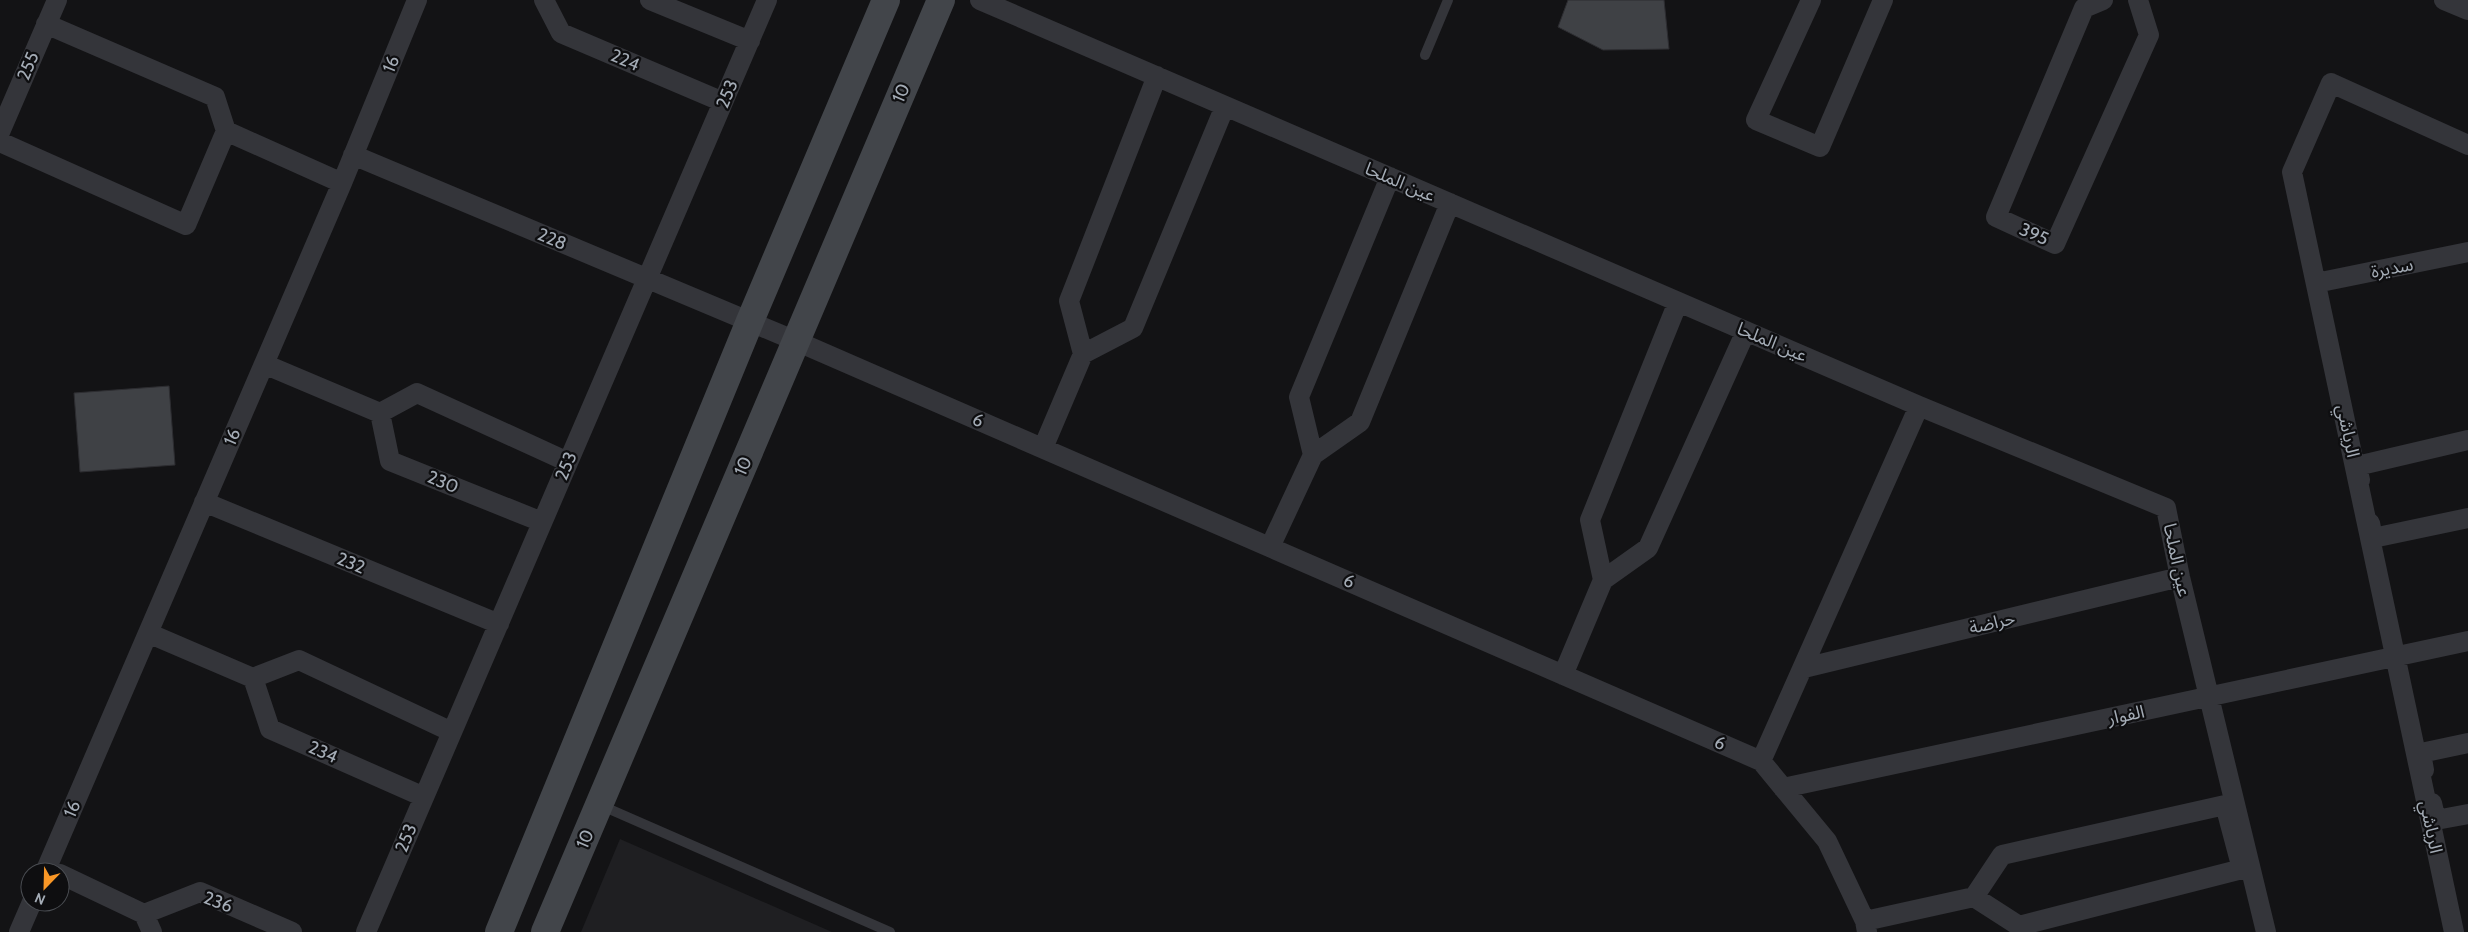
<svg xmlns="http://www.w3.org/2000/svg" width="2468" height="932" font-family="Cabin,'Noto Sans Arabic',sans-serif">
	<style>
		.built { fill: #1f1f22 }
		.building { fill: #3f4145; stroke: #2d2d31 }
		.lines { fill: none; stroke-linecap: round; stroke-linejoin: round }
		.lane { stroke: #34353a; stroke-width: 10 }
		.street { stroke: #34353a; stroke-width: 20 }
		.secondary { stroke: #42454a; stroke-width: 28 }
		.labels { text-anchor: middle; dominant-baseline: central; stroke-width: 4.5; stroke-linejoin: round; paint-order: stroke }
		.street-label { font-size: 18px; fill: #a4acb6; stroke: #0e0e10 }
	</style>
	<rect width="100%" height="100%" fill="#131315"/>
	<path class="built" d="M620,839L832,932H581Z"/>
	<path class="building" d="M1568,0H1664L1669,49L1603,50L1558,27Z
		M169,386L175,465L80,472L74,393Z"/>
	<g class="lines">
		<path class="lane" d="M1425,55L1448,0
			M600,805L890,932"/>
		<path class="street" d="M544,0L561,33L723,102
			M650,0L750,41
			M980,0L1919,406L2166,508L2180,577L2266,932
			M1811,0L1756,120L1820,147L1883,0
			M2103,0L2084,8L1996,217L2055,244L2149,35L2138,0
			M2444,0L2468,10
			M1157,76L1069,301L1083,354L1133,328L1225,106
			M226,131L342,183
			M0,132L57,0
			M0,142L186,225L226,131L215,97L46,24
			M353,155L796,341L1761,761L1827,841L1865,921L1867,932
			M1390,177L1299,397L1313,455L1360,422L1450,203
			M2316,283L2468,252
			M1678,302L1590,520L1603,580L1648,548L1746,331
			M264,364L380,413L390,461L542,522
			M380,413L417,393L568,462
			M1043,448L1083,354
			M2360,480L2357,466L2468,440
			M204,502L499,624
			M2370,523L2373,538L2468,518
			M1270,547L1313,455
			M148,633L253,678L270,729L424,797
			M1804,668L2180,577
			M1563,675L1603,580
			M253,678L299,660L452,732
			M1761,761L1919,406
			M2424,770L2421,753L2468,743
			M1783,788L2468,641
			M2432,803L2436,820L2468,814
			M45,872L342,183L417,0
			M60,874L144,914L152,932
			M144,914L200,892L292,932
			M1865,921L1974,897L2019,926L2242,869L2225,805L2002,855L1974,897
			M19,932L32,902
			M366,932L767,0
			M2454,932L2292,172L2331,83L2468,145"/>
		<path class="secondary" d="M499,932L750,321L886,0
			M545,932L941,0"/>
	</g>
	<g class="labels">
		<g class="street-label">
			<text transform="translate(625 60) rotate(23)">224</text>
			<text transform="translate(391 64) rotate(-68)">16</text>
			<text transform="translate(28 66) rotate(-67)">255</text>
			<text transform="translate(901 93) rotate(-67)">10</text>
			<text transform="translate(727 94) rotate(-67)">253</text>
			<text transform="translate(1400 182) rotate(23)">عين الملحا</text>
			<text transform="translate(2034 234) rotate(24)">395</text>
			<text transform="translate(552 239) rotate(23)">228</text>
			<text transform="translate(2392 268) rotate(-11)">سديرة</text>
			<text transform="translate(1772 342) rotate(23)">عين الملحا</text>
			<text transform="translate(978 420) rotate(24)">6</text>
			<text transform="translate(2348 431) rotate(78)">الرياشي</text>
			<text transform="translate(232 437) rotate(-67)">16</text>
			<text transform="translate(566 466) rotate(-67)">253</text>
			<text transform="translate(743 466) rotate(-67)">10</text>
			<text transform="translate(443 482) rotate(22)">230</text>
			<text transform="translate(2177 560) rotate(78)">عين الملحا</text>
			<text transform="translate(351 563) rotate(22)">232</text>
			<text transform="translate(1349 581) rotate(24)">6</text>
			<text transform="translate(1992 623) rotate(-13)">حراضة</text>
			<text transform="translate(2126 715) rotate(-12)">الفوار</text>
			<text transform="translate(1720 743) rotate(23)">6</text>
			<text transform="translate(323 752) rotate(24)">234</text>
			<text transform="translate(72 809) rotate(-67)">16</text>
			<text transform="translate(2431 827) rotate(78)">الرياشي</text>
			<text transform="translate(406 838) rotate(-67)">253</text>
			<text transform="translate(585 839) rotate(-67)">10</text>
			<text transform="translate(218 902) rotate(20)">236</text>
		</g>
	</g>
	<g transform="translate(45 887) rotate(203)"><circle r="24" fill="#0e0e10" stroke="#4a4d52"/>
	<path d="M0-4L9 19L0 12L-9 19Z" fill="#f99726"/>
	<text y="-8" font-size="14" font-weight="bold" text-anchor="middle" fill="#a4acb6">N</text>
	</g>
</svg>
